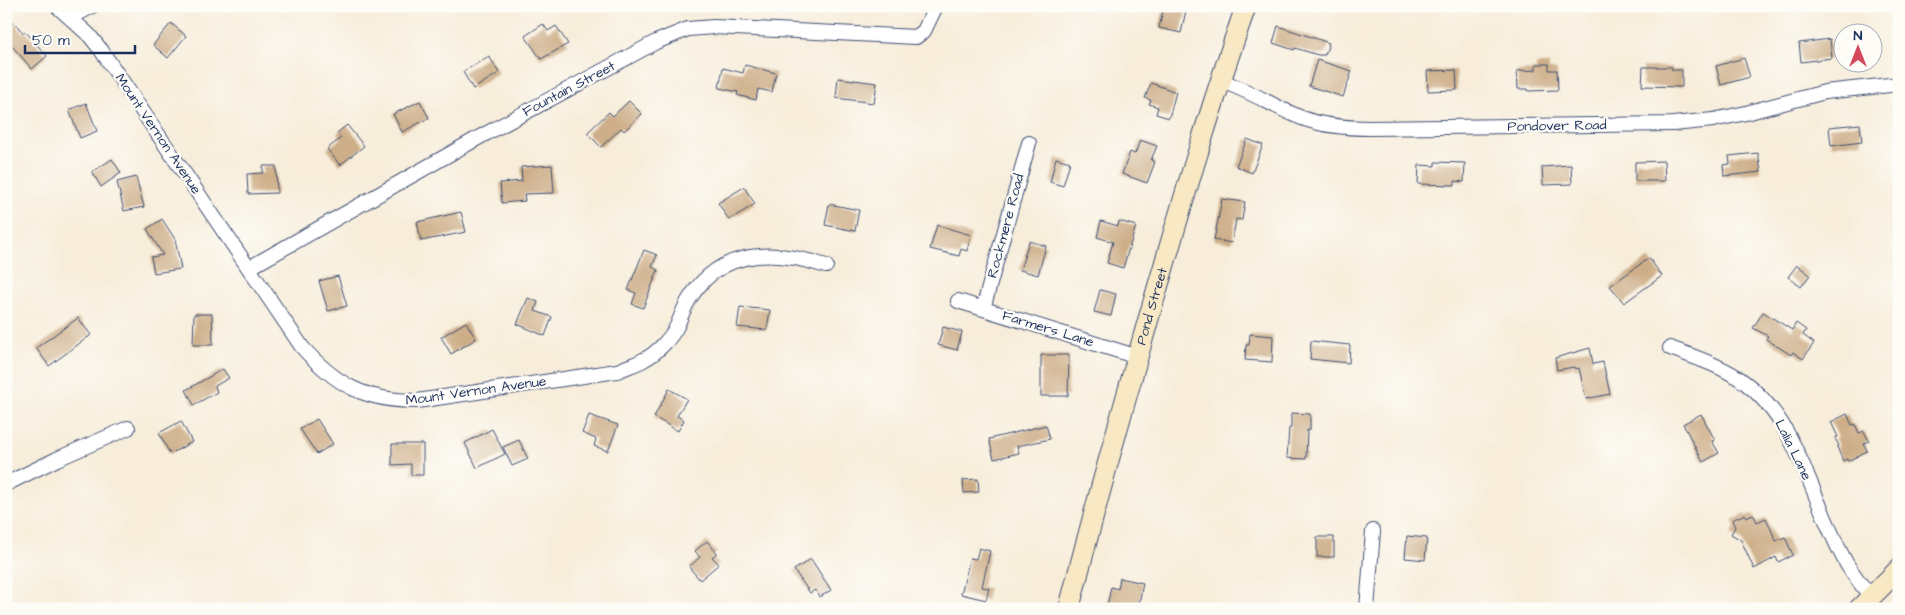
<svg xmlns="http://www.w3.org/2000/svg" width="1905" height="615" font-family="'Architects Daughter',sans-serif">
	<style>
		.building { fill: #cdae88 }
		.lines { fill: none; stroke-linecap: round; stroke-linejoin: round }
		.street-casing { stroke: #3c4c71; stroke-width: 16 }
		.secondary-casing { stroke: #3c4c71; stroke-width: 22 }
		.street { stroke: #fff; stroke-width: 14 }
		.secondary { stroke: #f8e8c3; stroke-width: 20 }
		.labels { text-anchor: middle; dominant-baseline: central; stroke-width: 4.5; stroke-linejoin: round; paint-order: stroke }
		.street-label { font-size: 14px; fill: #1b2f5e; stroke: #fdfcf7 }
	</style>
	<rect width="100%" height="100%" fill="#fdfcf7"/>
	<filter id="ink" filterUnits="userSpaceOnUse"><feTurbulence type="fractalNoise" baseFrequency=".02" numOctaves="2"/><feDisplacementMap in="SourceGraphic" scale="10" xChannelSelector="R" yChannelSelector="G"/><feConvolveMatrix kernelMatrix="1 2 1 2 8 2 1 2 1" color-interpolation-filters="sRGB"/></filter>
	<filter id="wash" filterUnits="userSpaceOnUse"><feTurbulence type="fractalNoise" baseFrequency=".0096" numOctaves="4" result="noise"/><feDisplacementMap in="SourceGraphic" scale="20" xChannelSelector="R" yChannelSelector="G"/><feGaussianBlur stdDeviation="1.12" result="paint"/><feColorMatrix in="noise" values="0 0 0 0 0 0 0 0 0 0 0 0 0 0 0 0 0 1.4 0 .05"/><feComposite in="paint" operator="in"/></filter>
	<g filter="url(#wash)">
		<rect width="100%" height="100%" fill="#f7edda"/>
		<g id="blocks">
			<path class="building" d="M1164,6H1187L1181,33L1159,28Z
				M14,22L23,33L25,31L47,56L32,69L6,39V28Z
				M171,23L186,36L168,58L153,45Z
				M543,24L548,31L556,26L568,44L541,59L525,36Z
				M1278,26L1329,43L1325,55H1318L1295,48L1294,50L1273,43Z
				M1830,39L1832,58L1801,62L1799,43Z
				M489,56L499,73L473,89L463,72Z
				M1744,58L1750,77L1721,85L1716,66Z
				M1317,60L1352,71L1343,97L1309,86Z
				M1536,64H1549V70H1557L1558,90L1528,91V89H1518L1517,71L1536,70Z
				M745,65L776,73L772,92L758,89L756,100L737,95L738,92L719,88L723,68L743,73Z
				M1643,67H1672V70H1682V87L1642,86Z
				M1456,70L1457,90L1428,91L1427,71Z
				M838,78L877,83L874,103L836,98Z
				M1151,83L1176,92L1169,118L1156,114L1158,107L1149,104L1151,100L1145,98Z
				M420,101L429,118L402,132L393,114Z
				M629,101L642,114L624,131L621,128L601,147L587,133L609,112L613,116Z
				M86,103L97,131L80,138L69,110Z
				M1860,124L1862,142L1831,146L1829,127Z
				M347,125L364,146L340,165L327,149L341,138L337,133Z
				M1247,139L1263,145L1252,173L1236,166Z
				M1140,140L1157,146L1151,160L1155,162L1147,183L1122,174L1130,152L1135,154Z
				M1758,153L1761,172L1724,176L1723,165L1730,164L1729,156Z
				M1056,158L1070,162L1063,186L1050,182Z
				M112,159L121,173L101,187L92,172Z
				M1664,161L1665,181H1635V162Z
				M1435,162L1465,163L1464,182L1455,181V185L1418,184L1419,165L1435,166Z
				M552,165L554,193L524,194L525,201L502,203L500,183L522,181L521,167Z
				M1571,165L1572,184L1543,185L1542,167Z
				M263,166H276L277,193L248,194L247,174L263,173Z
				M136,177L144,207L124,211L117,182Z
				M744,187L755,204L729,220L718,203Z
				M1222,199L1245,202L1242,220L1236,219L1232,243L1214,240Z
				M829,204L859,210L855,231L825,225Z
				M461,212L466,232L421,241L417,222Z
				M162,219L175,239L181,269L154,273L151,257L163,255L147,229Z
				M1101,221L1118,226L1119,221L1136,226L1123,268L1107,263L1113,242L1097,237Z
				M937,225L971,235L967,251L961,249L959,256L930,249Z
				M1029,241L1046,246L1038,275L1020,270Z
				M644,250L657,255L652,267L658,270L643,308L632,304L636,293L628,290Z
				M1649,258L1662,276L1624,303L1610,286Z
				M1797,265L1810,275L1801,287L1788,277Z
				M338,276L347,306L328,311L319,281Z
				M1100,290L1116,294L1111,316L1094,312Z
				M528,298L538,302L535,311L552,317L545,336L517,324Z
				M740,307L770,310L767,330L737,327Z
				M1763,312L1792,330L1796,323L1806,330L1803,335L1814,343L1803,359L1793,352L1791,355L1766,339L1768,336L1753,328Z
				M194,314H212L213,345H193Z
				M78,318L91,335L49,366L36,348Z
				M466,322L476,339L451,354L441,337Z
				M943,327L962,332L957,350L938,345Z
				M1250,334L1273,336L1272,362L1245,360L1246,345H1249Z
				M1311,341L1350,345L1349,363L1310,359Z
				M1590,348L1593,364L1603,362L1610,394L1586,399L1579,368L1575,369L1574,367L1557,370L1555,358Z
				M1041,355H1069L1068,396H1041Z
				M223,369L229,378L215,386L217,392L194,405L186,390Z
				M669,389L687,399L677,416L684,420L678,431L654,417Z
				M1291,413L1310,414V430H1307L1306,459L1287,458L1289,428H1291Z
				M1701,414L1715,440L1712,441L1719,453L1703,462L1683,424Z
				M1847,414L1852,425L1855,424L1859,433L1864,431L1869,441L1864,443L1867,451L1848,461L1847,459L1843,461L1837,447L1839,446L1835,438L1838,437L1831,422Z
				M589,415L618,425L608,451L594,446L596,439L582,433Z
				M317,419L333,444L317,454L300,429Z
				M181,421L192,442L170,454L159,433Z
				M1046,425L1050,439L1017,446L1019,453L994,459L989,439Z
				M492,429L505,454L477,468L465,443Z
				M519,440L528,459L512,466L503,447Z
				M392,444H423V475H411V464L392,465Z
				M978,479L979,492L964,493L963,480Z
				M1745,514L1746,517L1753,514L1757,522L1766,518L1776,541L1785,537L1793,555L1778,562L1776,557L1754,569L1741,540L1731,534L1735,527L1732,520Z
				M1407,536L1427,538L1425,560L1405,558Z
				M1317,537H1334V557H1317Z
				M707,541L717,553L712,557L719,564L700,580L689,567L700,557L695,551Z
				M979,548L990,551L982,587L989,588L986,600L961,594L970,558L976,559Z
				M811,559L831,590L820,597L815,590L810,593L794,570Z
				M1120,578L1143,583L1138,609H1117L1107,606L1111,587L1118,589Z"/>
		</g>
	</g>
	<g filter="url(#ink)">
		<use href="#blocks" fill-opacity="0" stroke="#3c4c71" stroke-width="1"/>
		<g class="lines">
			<defs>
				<path id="street" d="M57,6L89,35L101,50L302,347C336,385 365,401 417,401L617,371C626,367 637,364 645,359C657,353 671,338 677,326C681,317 684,307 690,298C721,248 775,249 826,266
					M70,18L92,6
					M1221,81C1249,90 1274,107 1302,118C1323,126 1348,128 1371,128L1673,124L1713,120L1746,113L1825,92L1899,84
					M249,268L478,138L656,42L688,29L714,27L916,37L924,31L936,6
					M958,301L1138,357
					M983,309L1029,143
					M1670,348C1694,357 1719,365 1740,379C1801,421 1812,506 1848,566C1855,577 1863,587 1871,597
					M6,484L57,459L128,428
					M1367,609L1373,531"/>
				<g id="secondary">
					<path id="s1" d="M1069,609C1093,513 1120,419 1147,324C1178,217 1209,111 1246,6"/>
					<path d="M1859,609L1899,569"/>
				</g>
			</defs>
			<use href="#street" class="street-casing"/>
			<use href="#secondary" class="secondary-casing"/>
			<use href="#street" class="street"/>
			<use href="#secondary" class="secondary"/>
		</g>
	</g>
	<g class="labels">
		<g class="street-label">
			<text transform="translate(569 89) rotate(-28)">Fountain Street</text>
			<text transform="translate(1557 126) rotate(-1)">Pondover Road</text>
			<text transform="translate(158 134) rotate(56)">Mount Vernon Avenue</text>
			<text transform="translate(1006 226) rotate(-75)">Rockmere Road</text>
			<text stroke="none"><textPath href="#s1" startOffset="314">Pond Street</textPath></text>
			<text transform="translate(1048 329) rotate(17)">Farmers Lane</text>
			<text transform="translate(476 391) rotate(-8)">Mount Vernon Avenue</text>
			<text transform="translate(1793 450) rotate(64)">Lalia Lane</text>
		</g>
	</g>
	<rect width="1905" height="615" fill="none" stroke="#fdfcf7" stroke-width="25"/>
	<g transform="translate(1858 48)"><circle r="24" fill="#fdfcf7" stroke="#a3aaba"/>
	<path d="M0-4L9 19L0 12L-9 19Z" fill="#d1495b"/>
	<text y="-8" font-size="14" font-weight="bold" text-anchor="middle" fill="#1b2f5e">N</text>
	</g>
	<path d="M25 45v8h110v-8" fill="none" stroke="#1b2f5e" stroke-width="2.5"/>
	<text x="32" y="45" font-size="15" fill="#1b2f5e" stroke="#fdfcf7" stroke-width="4" paint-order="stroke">50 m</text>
</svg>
